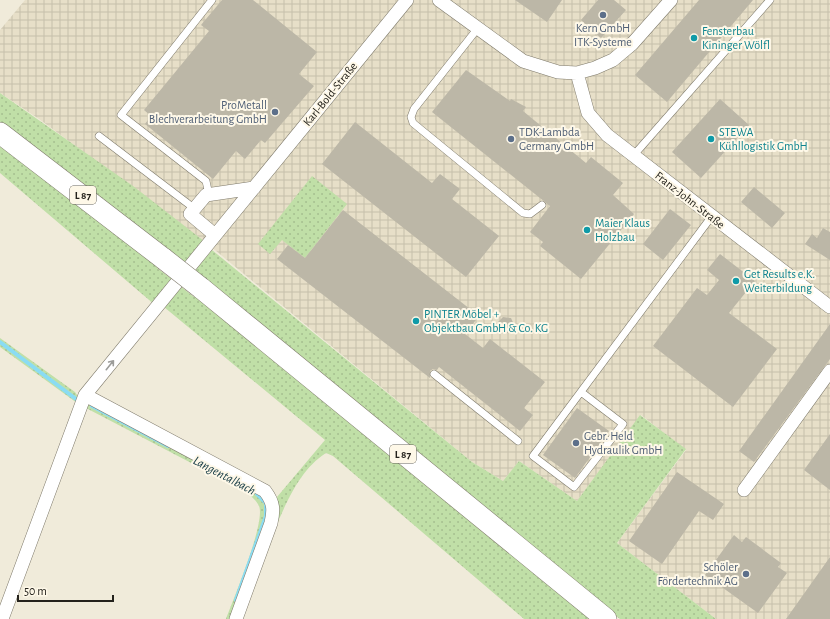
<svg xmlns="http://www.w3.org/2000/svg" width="830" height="619" font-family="'Alegreya Sans',sans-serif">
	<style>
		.industrial { fill: url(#industrial-grid) }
		.grass { fill: url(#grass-dots) }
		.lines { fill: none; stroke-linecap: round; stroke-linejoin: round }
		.stream { stroke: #8adcf3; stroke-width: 4 }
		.building { fill: #bcb7a7 }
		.service-casing { stroke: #7f7a6b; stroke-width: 8 }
		.minor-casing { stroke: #7f7a6b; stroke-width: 14 }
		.primary-casing { stroke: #7f7a6b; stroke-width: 22 }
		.service { stroke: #fff; stroke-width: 7 }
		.minor { stroke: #fff; stroke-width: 13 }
		.primary { stroke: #fff; stroke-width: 21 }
		.primary-bridge-casing { stroke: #7f7a6b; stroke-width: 22; stroke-linecap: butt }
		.primary-bridge { stroke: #fff; stroke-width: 21 }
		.oneway { stroke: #9c9c99 }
		.service-dot { fill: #5c6f8a; stroke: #fef8e8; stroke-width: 1.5 }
		.culture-dot { fill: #0f9aa8; stroke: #fef8e8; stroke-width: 1.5 }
		.labels { text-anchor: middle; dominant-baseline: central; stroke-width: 4; stroke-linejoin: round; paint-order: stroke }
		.shield { fill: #fef8e8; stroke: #656259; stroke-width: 1 }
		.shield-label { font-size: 11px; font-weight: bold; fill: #24221c }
		.service-label { font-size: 12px; fill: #4e5e75; stroke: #fef8e8; text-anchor: end }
		.culture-label { font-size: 12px; fill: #0d838f; stroke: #fef8e8; text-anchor: start }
		.street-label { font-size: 12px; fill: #24221c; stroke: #fef8e8 }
		.water-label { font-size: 13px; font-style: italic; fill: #123842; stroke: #fef8e8 }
	</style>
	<defs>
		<pattern id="industrial-grid" width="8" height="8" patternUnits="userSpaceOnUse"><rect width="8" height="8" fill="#e7dfc8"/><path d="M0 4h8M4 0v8" fill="none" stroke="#c6bfab"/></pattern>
		<pattern id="grass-dots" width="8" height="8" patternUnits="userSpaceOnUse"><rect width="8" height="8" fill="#c0dfa7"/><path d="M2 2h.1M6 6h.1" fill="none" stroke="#a5bf8f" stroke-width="1.8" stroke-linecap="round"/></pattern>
	</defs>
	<rect width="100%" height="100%" fill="#f0ebda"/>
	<path class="industrial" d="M25,0H830V619H716L617,543L686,450L641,415L577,501L519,461L503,481L472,462L204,241L39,119L0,93V30Z"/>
	<path class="grass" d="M0,93L133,186L204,241L187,264L0,123Z
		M0,142L158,265L157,268L173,280L155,305L0,173Z
		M312,176L347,204L305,258L282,240L270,254L258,244Z
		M212,250L472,462L503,481L519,461L577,501L640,415L686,449L617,543L716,619H620L559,571L195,270Z
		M180,286L194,297L195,296L594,619H524L333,456L326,453C296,472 283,512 269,542L278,509L277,497L325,440L164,307Z
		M0,338L75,392L77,395V403L0,347Z
		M90,403L260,492L271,510L232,619H226C233,600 266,522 259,506C255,498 248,494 241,489L86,408Z"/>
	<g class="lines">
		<path class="stream" d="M0,342L76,399
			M92,406L168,446
			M236,600L266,516V503L257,494"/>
	</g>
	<path class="building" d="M222,0H253L317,52L299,74L314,86L302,100L265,143L261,140L245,159L236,151L213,179L145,124L151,116L144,110L209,31L201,25Z
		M515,0H562L547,22Z
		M598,0H614L626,10L601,38L581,20Z
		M699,0H753L667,102L635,75Z
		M466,70L510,101L511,99L526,107L523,111L586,163L591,157L623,183L613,195L634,214L581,279L540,246L543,242L530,232L550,206L432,112Z
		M720,99L749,125L701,178L672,152Z
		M355,122L432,183L440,174L460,189L452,199L499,236L466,277L322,164Z
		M754,187L785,213L772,228L741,202Z
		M670,209L691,225L663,260L643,244Z
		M343,210L479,316L465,334L483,348L490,339L545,382L524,408L533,415L520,431L439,367L437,370L433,369L430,371V378L277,259L288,245L305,258Z
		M823,228L830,232V260L805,244L812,234L817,238Z
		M720,254L755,281L729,313L777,349L733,407L653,346L697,288L707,295L719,280L707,270Z
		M503,317L511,318L516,329L508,333L496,334L498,322Z
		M830,324V359L754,462L739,451Z
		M577,408L609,431L575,478L543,455Z
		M830,434V490L804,470Z
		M677,472L724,504L713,520L699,511L662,564L629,541Z
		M734,535L742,542L746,537L781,563L778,567L787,573L758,613L705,575Z
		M830,557V619H786Z"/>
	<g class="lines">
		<defs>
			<path id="service" d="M478,28L414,109L411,117L413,123L523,213L530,214L542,205
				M99,136L195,209
				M633,156L770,0
				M209,195L206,181L121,115L212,0
				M434,374L518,441
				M581,392L623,424L574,487L533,456L712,216"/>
			<path id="minor" d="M439,0L523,61L558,72L577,73L595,68L613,60L632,44L671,0
				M577,73L588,113L607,135L830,307
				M215,235L190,214L206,195L254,188
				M85,395L265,491C274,503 274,510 271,523L236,619
				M744,490L830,371
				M2,619L85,395L407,0"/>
			<path id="primary" d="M0,133L164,259
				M201,288L606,619"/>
		</defs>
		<use href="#service" class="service-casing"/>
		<use href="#minor" class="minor-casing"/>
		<use href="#primary" class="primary-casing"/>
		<use href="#service" class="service"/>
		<use href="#minor" class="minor"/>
		<use href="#primary" class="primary"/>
		<defs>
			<path id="primary-bridge" d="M164,259L201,288"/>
		</defs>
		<use href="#primary-bridge" class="primary-bridge-casing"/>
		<use href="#primary-bridge" class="primary-bridge"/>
	</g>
	<defs><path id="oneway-shaft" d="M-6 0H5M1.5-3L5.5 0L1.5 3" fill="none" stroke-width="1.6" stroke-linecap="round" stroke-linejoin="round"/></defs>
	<use class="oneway" href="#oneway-shaft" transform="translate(110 365) rotate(-51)"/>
	<g class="service-dot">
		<circle cx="603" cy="15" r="4"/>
		<circle cx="275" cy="112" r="4"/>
		<circle cx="511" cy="139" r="4"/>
		<circle cx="576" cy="443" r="4"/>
		<circle cx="746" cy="574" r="4"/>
	</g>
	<g class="culture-dot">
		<circle cx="694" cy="38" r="4"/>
		<circle cx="711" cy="139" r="4"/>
		<circle cx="587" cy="230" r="4"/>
		<circle cx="736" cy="281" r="4"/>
		<circle cx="416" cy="321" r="4"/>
	</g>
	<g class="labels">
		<g class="shield">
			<rect x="70" y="186" width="26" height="18" rx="3"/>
			<rect x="390" y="445" width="26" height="18" rx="3"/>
		</g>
		<g class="shield-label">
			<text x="83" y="195">L 87</text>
			<text x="403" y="454">L 87</text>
		</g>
		<g class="service-label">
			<text x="603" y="28" text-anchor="middle">Kern GmbH<tspan x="603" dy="14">ITK-Systeme</tspan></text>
			<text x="267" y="105">ProMetall<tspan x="267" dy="14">Blechverarbeitung GmbH</tspan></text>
			<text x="519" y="132" text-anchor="start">TDK-Lambda<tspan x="519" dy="14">Germany GmbH</tspan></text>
			<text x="584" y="436" text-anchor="start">Gebr. Held<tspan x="584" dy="14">Hydraulik GmbH</tspan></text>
			<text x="738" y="567">Schöler<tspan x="738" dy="14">Fördertechnik AG</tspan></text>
		</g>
		<g class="culture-label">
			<text x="702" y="31">Fensterbau<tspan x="702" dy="14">Kininger Wölfl</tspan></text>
			<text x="719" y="132">STEWA<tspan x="719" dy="14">Kühllogistik GmbH</tspan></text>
			<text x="595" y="223">Maier Klaus<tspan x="595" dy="14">Holzbau</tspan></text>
			<text x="744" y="274">Get Results e.K.<tspan x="744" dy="14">Weiterbildung</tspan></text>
			<text x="424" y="314">PINTER Möbel +<tspan x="424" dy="14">Objektbau GmbH &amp; Co. KG</tspan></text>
		</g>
		<g class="street-label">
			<text transform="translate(330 94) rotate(-51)">Karl-Bold-Straße</text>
			<text transform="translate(690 200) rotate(38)">Franz-John-Straße</text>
		</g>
		<g class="water-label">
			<text transform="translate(224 476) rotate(28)">Langentalbach</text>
		</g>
	</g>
	<path d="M18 595v6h95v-6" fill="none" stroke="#24221c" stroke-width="2"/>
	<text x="24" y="595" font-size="12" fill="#24221c" stroke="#fef8e8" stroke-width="3" paint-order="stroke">50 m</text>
</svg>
